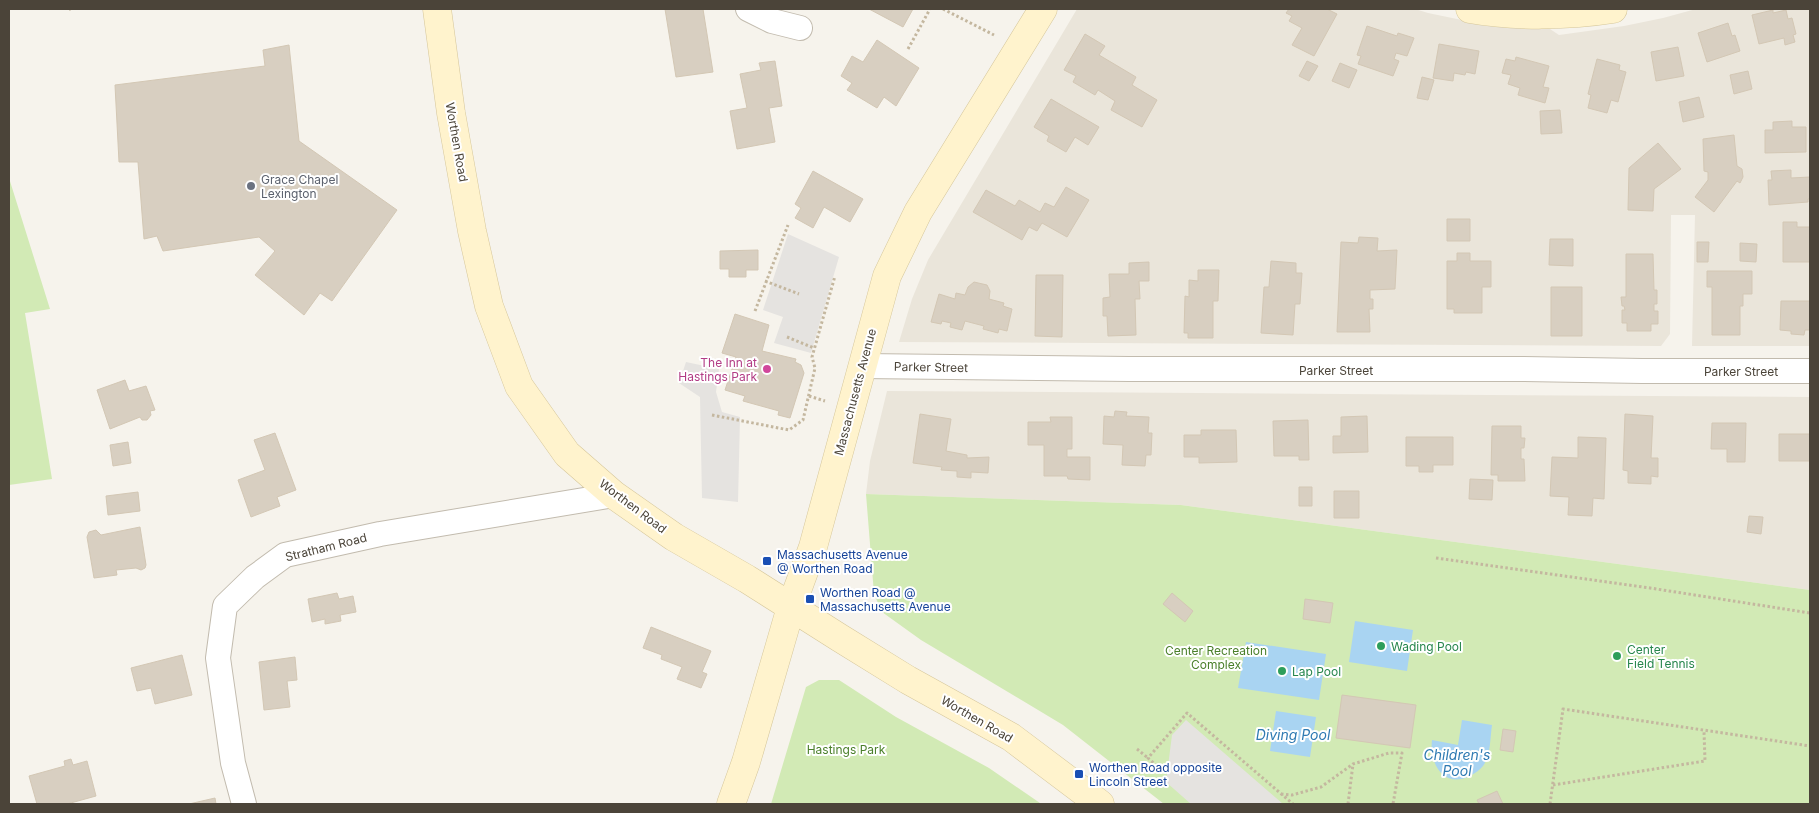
<svg xmlns="http://www.w3.org/2000/svg" width="1819" height="813" font-family="Inter,sans-serif">
	<style>
		.residential { fill: #eae5da }
		.green { fill: #d2eab5 }
		.parking { fill: #e5e3e0 }
		.water { fill: #a9d4f2 }
		.building { fill: #d8cfc1; stroke: #d3c7b4 }
		.lines { fill: none; stroke-linecap: round; stroke-linejoin: round }
		.street-casing { stroke: #c2bbae; stroke-width: 26 }
		.secondary-casing { stroke: #d6c79b; stroke-width: 29 }
		.path { stroke: #c4b79f; stroke-width: 3; stroke-dasharray: 2.5 2.5; stroke-linecap: butt }
		.street { stroke: #fff; stroke-width: 24 }
		.secondary { stroke: #fff3cd; stroke-width: 28 }
		.worship-dot { fill: #6b7280; stroke: #fff; stroke-width: 2 }
		.hotel-dot { fill: #d1479c; stroke: #fff; stroke-width: 2 }
		.transit-dot { fill: #1a4fb4; stroke: #fff; stroke-width: 2 }
		.leisure-dot { fill: #2e9e5b; stroke: #fff; stroke-width: 2 }
		.labels { text-anchor: middle; dominant-baseline: central; stroke-width: 4; stroke-linejoin: round; paint-order: stroke }
		.street-label { font-size: 12px; fill: #4b4439; stroke: #fff }
		.worship-label { font-size: 12px; fill: #5b616d; stroke: #fff; text-anchor: start }
		.hotel-label { font-size: 12px; fill: #b23c85; stroke: #fff; text-anchor: end }
		.transit-label { font-size: 12px; fill: #164399; stroke: #fff; text-anchor: start }
		.leisure-label { font-size: 12px; fill: #27864d; stroke: #fff; text-anchor: start }
		.park-label { font-size: 12px; fill: #4a7f2a; stroke: #fff }
		.water-label { font-size: 14px; font-style: italic; fill: #2e7ab2; stroke: #fff }
	</style>
	<rect width="100%" height="100%" fill="#f6f3ec"/>
	<path class="residential" d="M1077,9H1415L1428,13L1486,25H1544L1559,35L1624,26L1663,18L1696,9H1810V346H1692L1695,215H1671L1670,334L1661,346L899,342L912,299L928,260Z
		M887,391L1810,397V590L1181,505L866,494L870,461Z"/>
	<path class="green" d="M9,178L50,309L25,313L52,479L9,485Z
		M866,494L1181,505L1810,590V804H1164L1063,725L921,640L882,612L874,594Z
		M819,680H839L896,717L989,768L1040,803L1039,804H771L806,687Z"/>
	<path class="parking" d="M788,234L839,257L811,353L774,343L783,317L763,310Z
		M686,362L719,369L716,392L722,412L740,417L738,502L702,498L700,397L679,383Z
		M1186,720L1283,804H1191L1166,782L1172,735Z"/>
	<path class="water" d="M1355,621L1413,630L1407,671L1349,662Z
		M1246,642L1326,654L1319,700L1238,688Z
		M1276,711L1316,717L1310,757L1270,751Z
		M1462,720L1492,725C1490,738 1491,755 1483,766C1480,770 1475,773 1470,776C1444,789 1429,764 1432,740L1458,745Z"/>
	<path class="building" d="M665,9H703L713,72L676,77Z
		M869,9H913L903,27Z
		M1289,9H1327L1337,14L1314,56L1292,45L1302,28L1289,21L1292,16L1286,13Z
		M1773,10V13L1786,10L1788,19L1792,18L1796,34L1793,35L1795,42L1785,45L1784,38L1759,44L1752,15Z
		M1728,23L1732,36L1735,35L1740,51L1707,62L1698,33Z
		M1367,26L1397,36L1398,33L1414,38L1407,56L1396,53L1394,59L1399,61L1393,76L1358,64L1361,56L1357,55Z
		M1085,34L1105,46L1099,55L1136,77L1132,85L1157,100L1142,127L1111,110L1115,101L1098,90L1095,95L1073,82L1076,76L1064,70Z
		M877,40L919,68L896,106L884,97L877,108L847,90L852,83L841,76L852,56L863,62Z
		M1439,44L1479,51L1475,74L1466,72L1465,75L1454,73L1453,81L1433,78Z
		M289,45L299,141L397,210L332,301L320,293L304,315L255,275L275,251L259,237L163,251L157,236L144,239L138,162H119L115,85L265,66L263,50Z
		M1678,47L1684,76L1656,81L1651,52Z
		M1516,57L1549,66L1543,87L1549,88L1545,103L1518,95L1520,88L1508,84L1511,75L1502,73L1506,59L1515,61Z
		M1597,59L1620,65L1619,70L1626,72L1618,102L1611,100L1607,113L1588,108L1591,95L1588,94Z
		M775,61L782,106L769,108L775,142L737,149L730,111L747,108L740,74L761,70L759,63Z
		M1307,61L1318,66L1309,81L1299,76Z
		M1340,63L1357,70L1349,88L1332,81Z
		M1748,71L1752,89L1734,94L1730,75Z
		M1422,77L1434,80L1428,100L1417,98Z
		M1699,97L1704,117L1683,122L1679,102Z
		M1051,99L1099,127L1088,145L1075,137L1066,152L1047,141L1049,136L1034,127Z
		M1560,110L1562,133L1541,134L1540,111Z
		M1792,121V127H1806V152L1765,153V130H1773V122Z
		M1734,135L1737,166L1742,169L1743,177L1740,183L1737,181L1714,212L1695,197L1708,180V172L1704,171L1703,139Z
		M1658,143L1681,169L1654,189L1653,211L1628,210L1629,168Z
		M1791,170V178L1810,177V199H1808V202L1769,205L1768,180H1772L1771,171Z
		M813,171L863,199L850,222L824,207L813,228L795,218L801,208L795,204Z
		M1066,187L1089,200L1067,237L1042,223L1037,231L1029,227L1022,240L973,212L986,190L1015,206L1019,200L1040,212L1045,203L1054,207Z
		M1447,219H1470V241H1447Z
		M1783,222H1797V227H1810V262H1783Z
		M1359,237L1378,238L1377,251L1397,250L1395,289L1370,290V299H1373V309H1369L1370,332H1337L1341,242L1358,243Z
		M1550,239H1573V266L1549,265Z
		M1697,242H1709L1708,262H1697Z
		M1740,243L1757,244L1756,262L1740,261Z
		M758,250V270H746V277H729V269H720V251Z
		M1457,253H1470V261H1491V287H1482V313H1454V309H1447V261H1457Z
		M1626,254H1653L1654,290H1657V304H1654V311H1658V324H1651V331H1627V323H1622V310H1625L1624,306H1622L1621,297H1626Z
		M1271,261L1296,263V273H1302L1300,304H1295L1293,335L1261,333L1264,287H1269Z
		M1149,262V281H1139L1140,299H1135L1136,335L1108,336L1107,316H1103V298L1110,297L1109,274H1129V263Z
		M1198,270H1219L1218,301H1213V338H1188V333H1184L1185,296L1189,297V280L1198,281Z
		M1707,271H1752V294H1743V306H1740V335H1712V287H1707Z
		M1036,275H1063L1062,337L1035,336Z
		M974,282L987,285L990,291L989,299L1004,303L1003,306L1012,309L1007,331L999,329L998,333L983,329L984,326L965,321L962,330L950,327L951,323L942,321L941,324L931,322L939,294L955,299L956,293L965,295L968,287Z
		M1551,287H1582V336H1551Z
		M1781,301H1810V330H1805L1804,335L1791,334V331L1780,330Z
		M735,314L769,325L762,351L796,359L795,362L801,365L804,373L790,418L778,415L779,411L743,401L745,396L725,390L736,357L722,353Z
		M125,380L129,391L146,386L155,410L150,411L151,415L147,420H142L140,417L110,429L97,390Z
		M1115,411L1127,412L1126,416L1149,417L1148,433H1152L1151,455H1146L1145,466L1122,465L1123,445L1103,444L1104,416L1114,417Z
		M920,414L951,419L946,451L967,455V458L989,457L988,473L971,472V478L957,477V471L941,470L942,467L913,463Z
		M1625,414L1653,416L1651,458H1658V477L1651,476V484L1628,483V471L1623,470Z
		M1367,416L1368,452L1333,453V436H1341V417Z
		M1050,417H1072V449H1067V457H1090V480L1068,479L1067,476H1044V445H1028V422H1051Z
		M1308,420L1309,460H1299V456H1274L1273,421Z
		M1712,423H1746L1745,462H1727V449H1711Z
		M1492,426H1521V438H1525L1524,448H1521V459H1524L1525,481H1498V475H1491Z
		M1201,430H1236L1237,462L1199,463V457H1184V435H1201Z
		M275,433L296,490L277,497L280,506L251,517L238,480L265,470L254,440Z
		M1779,434H1810V461H1779Z
		M1406,437H1453V465H1433V472H1419V466H1406Z
		M1578,437L1606,438L1604,499L1593,498L1592,516L1568,515L1569,497L1550,496L1552,457L1578,458Z
		M128,442L131,463L113,466L110,445Z
		M1470,479L1493,480L1492,500L1469,499Z
		M1299,487H1312V506H1299Z
		M1334,491H1359V518H1334Z
		M138,492L140,511L108,515L106,496Z
		M1749,516L1763,517L1761,534L1747,532Z
		M140,527L146,565L145,568L141,570L136,568L116,570L117,575L94,578L87,537L89,532L96,530L101,535Z
		M337,593L339,599L353,596L356,612L340,615L341,621L325,624V619L312,622L308,599Z
		M1172,593L1193,611L1185,622L1163,604Z
		M1305,599L1333,603L1330,623L1303,619Z
		M651,627L711,651L702,672L707,674L701,688L677,679L682,667L661,659L662,655L643,648Z
		M182,655L192,695L155,704L151,688L137,691L131,668Z
		M295,657L297,680L287,681L290,707L264,710L259,662Z
		M1342,695L1416,705L1410,748L1336,738Z
		M1503,729L1516,731L1513,752L1500,750Z
		M71,759L73,765L87,761L96,796L67,804H37L29,776L65,766L64,761Z
		M1497,791L1503,804H1479L1477,800Z
		M215,798L216,804H189Z"/>
	<g class="lines">
		<defs>
			<path id="street" d="M748,9L772,21L800,28
				M862,366L1129,369H1519L1642,371H1810
				M244,804L233,763L218,658L225,606L255,577L285,555L380,534L614,495"/>
			<path id="secondary" d="M437,9L451,113L472,231L489,306L519,386L567,454L614,495L674,537L747,579L840,638L908,680L1011,737L1100,804
				M1470,9C1514,17 1569,16 1613,9
				M731,804L746,762L791,607L813,547L887,276L918,212L1043,9"/>
		</defs>
		<use href="#street" class="street-casing"/>
		<use href="#secondary" class="secondary-casing"/>
		<path class="path" d="M70,9L71,10
			M943,9L994,35
			M908,49L930,9
			M765,281L799,294
			M755,311L788,225
			M787,337L814,348
			M809,396L825,401
			M712,415L789,430L803,420L815,368L812,357L835,276
			M1436,558L1650,588L1810,613
			M1137,749L1148,758
			M1157,766L1148,758L1187,713L1293,804
			M1553,785L1705,761L1704,731
			M1281,794L1292,795L1321,787L1353,764L1389,753H1402L1393,804
			M1348,804L1353,764
			M1550,804L1563,709L1810,746"/>
		<use href="#street" class="street"/>
		<use href="#secondary" class="secondary"/>
	</g>
	<circle class="worship-dot" cx="251" cy="186" r="5"/>
	<circle class="hotel-dot" cx="767" cy="369" r="5"/>
	<g class="transit-dot">
		<rect x="762" y="556" width="10" height="10" rx="2.5"/>
		<rect x="805" y="594" width="10" height="10" rx="2.5"/>
		<rect x="1074" y="769" width="10" height="10" rx="2.5"/>
	</g>
	<g class="leisure-dot">
		<circle cx="1381" cy="646" r="5"/>
		<circle cx="1617" cy="656" r="5"/>
		<circle cx="1282" cy="671" r="5"/>
	</g>
	<g class="labels">
		<g class="street-label">
			<text transform="translate(457 142) rotate(80)">Worthen Road</text>
			<text transform="translate(931 367) rotate(1)">Parker Street</text>
			<text x="1336" y="370">Parker Street</text>
			<text x="1741" y="371">Parker Street</text>
			<text transform="translate(855 392) rotate(-75)">Massachusetts Avenue</text>
			<text transform="translate(633 506) rotate(37)">Worthen Road</text>
			<text transform="translate(326 547) rotate(-14)">Stratham Road</text>
			<text transform="translate(977 719) rotate(30)">Worthen Road</text>
		</g>
		<g class="worship-label">
			<text x="261" y="179">Grace Chapel<tspan x="261" dy="14">Lexington</tspan></text>
		</g>
		<g class="hotel-label">
			<text x="757" y="362">The Inn at<tspan x="757" dy="14">Hastings Park</tspan></text>
		</g>
		<g class="transit-label">
			<text x="777" y="554">Massachusetts Avenue<tspan x="777" dy="14">@ Worthen Road</tspan></text>
			<text x="820" y="592">Worthen Road @<tspan x="820" dy="14">Massachusetts Avenue</tspan></text>
			<text x="1089" y="767">Worthen Road opposite<tspan x="1089" dy="14">Lincoln Street</tspan></text>
		</g>
		<g class="leisure-label">
			<text x="1391" y="646">Wading Pool</text>
			<text x="1627" y="649">Center<tspan x="1627" dy="14">Field Tennis</tspan></text>
			<text x="1292" y="671">Lap Pool</text>
		</g>
		<g class="park-label">
			<text x="1216" y="650">Center Recreation<tspan x="1216" dy="14">Complex</tspan></text>
			<text x="846" y="749">Hastings Park</text>
		</g>
		<g class="water-label">
			<text x="1293" y="734">Diving Pool</text>
			<text x="1457" y="754">Children's<tspan x="1457" dy="16">Pool</tspan></text>
		</g>
	</g>
	<rect width="1819" height="813" fill="none" stroke="#4b4439" stroke-width="20"/>
</svg>
